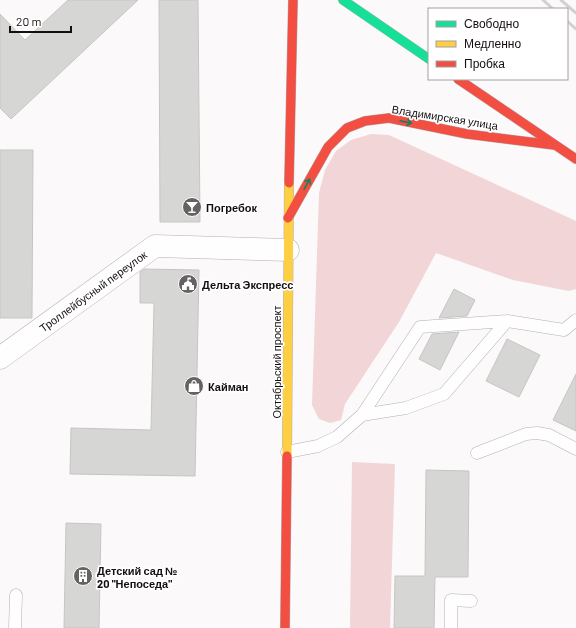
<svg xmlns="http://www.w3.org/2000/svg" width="576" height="628" font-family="Barlow,sans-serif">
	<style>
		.green { fill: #f2d5d7 }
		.building { fill: #d6d7d5; stroke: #c5c6c4 }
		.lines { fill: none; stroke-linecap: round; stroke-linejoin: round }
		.lane-casing { stroke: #b4afb0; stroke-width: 13 }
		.street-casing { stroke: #b4afb0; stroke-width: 23 }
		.fast-casing { stroke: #b4afb0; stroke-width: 10 }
		.slow-casing { stroke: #b4afb0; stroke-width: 10 }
		.jam-casing { stroke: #b4afb0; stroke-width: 10 }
		.lane { stroke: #fffefe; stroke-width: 12 }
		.street { stroke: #fffefe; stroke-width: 22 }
		.fast { stroke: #16e098; stroke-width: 9 }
		.slow { stroke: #ffcf43; stroke-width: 9 }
		.jam { stroke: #f24e42; stroke-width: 9 }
		.rail { stroke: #d2d0d0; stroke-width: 3 }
		.oneway { stroke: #16825b }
		.labels { text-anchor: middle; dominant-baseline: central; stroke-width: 3.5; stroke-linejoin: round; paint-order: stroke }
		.street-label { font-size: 11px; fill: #160f10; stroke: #fff }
		.poi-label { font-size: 11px; font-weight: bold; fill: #160f10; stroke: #fff; text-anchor: start }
	</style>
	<rect width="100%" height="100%" fill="#fcf9fa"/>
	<path class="green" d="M371,134L389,135L576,221V289L569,291L513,280L436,253L399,322L345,404L341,420L330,423L319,419L312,405L319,193L325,170L336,151L351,140Z
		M352,462L395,464L390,628H350Z"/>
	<path class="building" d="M68,0H138L11,119L0,108V14L25,40Z
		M159,0H198L200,222H160Z
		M0,150H33L32,318H0Z
		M144,269L199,270L195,476L70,474L71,428L151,430L154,303H140V272Z
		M454,289L475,300L467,316L439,318Z
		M459,332L440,370L419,359L432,334Z
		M507,339L540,355L519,397L486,381Z
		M576,374V431L553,420Z
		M426,470L469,471L468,577H435L434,628H394L395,576H425Z
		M66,523L101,524L99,628H64Z"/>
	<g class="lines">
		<defs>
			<path id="lane" d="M362,415L406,408L444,394L507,321
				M287,452L318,446L337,437L362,415L420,327L507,321L564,330L576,320
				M477,453L526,434L537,433L549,435L576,449
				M15,628L16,595
				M451,628V600L471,601"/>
			<path id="street" d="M0,358L155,246L288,250"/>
			<path id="fast" d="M343,0L429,59"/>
			<path id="slow" d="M287,456L289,183"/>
			<path id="jam" d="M458,79L576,159
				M289,183L293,0
				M288,218L328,147L347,128L365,121L389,118L467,134L554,145
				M285,628L287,456"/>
		</defs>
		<use href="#lane" class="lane-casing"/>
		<use href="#street" class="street-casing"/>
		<use href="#fast" class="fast-casing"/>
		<use href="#slow" class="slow-casing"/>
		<use href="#jam" class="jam-casing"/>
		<use href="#lane" class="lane"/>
		<use href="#street" class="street"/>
		<use href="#fast" class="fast"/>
		<use href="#slow" class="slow"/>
		<use href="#jam" class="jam"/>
		<path class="rail" d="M543,0L553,9
			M561,0L576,13
			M567,21L576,29"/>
	</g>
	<defs><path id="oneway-shaft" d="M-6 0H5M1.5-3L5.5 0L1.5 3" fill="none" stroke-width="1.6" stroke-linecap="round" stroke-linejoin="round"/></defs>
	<g class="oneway">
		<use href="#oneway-shaft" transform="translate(406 122) rotate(11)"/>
		<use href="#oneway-shaft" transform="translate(307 184) rotate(-61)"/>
	</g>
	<defs>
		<symbol id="bar-disc" viewBox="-11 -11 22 22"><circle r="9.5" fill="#666162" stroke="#fff"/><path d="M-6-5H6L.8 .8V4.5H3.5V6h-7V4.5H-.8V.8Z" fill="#fff"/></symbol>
		<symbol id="civic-disc" viewBox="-11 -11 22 22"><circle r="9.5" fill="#666162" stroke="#fff"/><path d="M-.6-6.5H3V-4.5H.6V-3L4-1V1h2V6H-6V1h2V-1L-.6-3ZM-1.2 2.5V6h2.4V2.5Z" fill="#fff"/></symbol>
		<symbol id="shop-disc" viewBox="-11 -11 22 22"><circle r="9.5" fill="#666162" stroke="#fff"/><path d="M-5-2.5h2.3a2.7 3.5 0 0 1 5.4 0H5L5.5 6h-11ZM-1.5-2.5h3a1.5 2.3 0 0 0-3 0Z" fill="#fff"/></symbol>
		<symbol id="building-disc" viewBox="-11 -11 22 22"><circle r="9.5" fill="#666162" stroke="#fff"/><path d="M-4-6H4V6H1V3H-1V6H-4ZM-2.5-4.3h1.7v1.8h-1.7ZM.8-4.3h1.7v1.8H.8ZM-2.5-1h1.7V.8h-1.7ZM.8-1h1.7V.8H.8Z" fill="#fff"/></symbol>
	</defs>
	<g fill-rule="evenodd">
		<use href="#bar-disc" x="181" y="196" width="22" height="22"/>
		<use href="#civic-disc" x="177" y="273" width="22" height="22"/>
		<use href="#shop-disc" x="183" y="375" width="22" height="22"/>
		<use href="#building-disc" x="72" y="565" width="22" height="22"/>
	</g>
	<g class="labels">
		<g class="street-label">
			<text transform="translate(445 117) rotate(9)">Владимирская улица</text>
			<text transform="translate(93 291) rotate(-36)">Троллейбусный переулок</text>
			<text transform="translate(276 362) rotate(-90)">Октябрьский проспект</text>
		</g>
		<g class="poi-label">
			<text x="206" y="207">Погребок</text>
			<text x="202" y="284">Дельта Экспресс</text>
			<text x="208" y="386">Кайман</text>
			<text x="97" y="570">Детский сад №<tspan x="97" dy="13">20 "Непоседа"</tspan></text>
		</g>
	</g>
	<rect x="428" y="8" width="140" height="72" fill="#ffffff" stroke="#a29f9f"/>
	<rect x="436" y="21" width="20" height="6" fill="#16e098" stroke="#a29f9f"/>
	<text x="464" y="28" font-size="12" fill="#160f10">Свободно</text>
	<rect x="436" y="41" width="20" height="6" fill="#ffcf43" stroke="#a29f9f"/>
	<text x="464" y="48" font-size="12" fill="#160f10">Медленно</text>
	<rect x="436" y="61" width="20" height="6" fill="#f24e42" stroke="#a29f9f"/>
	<text x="464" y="68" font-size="12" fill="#160f10">Пробка</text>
	<path d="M10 26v6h61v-6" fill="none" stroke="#160f10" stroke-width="2"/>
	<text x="16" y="26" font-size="12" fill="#160f10" stroke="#ffffff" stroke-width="3" paint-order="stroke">20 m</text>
</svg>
